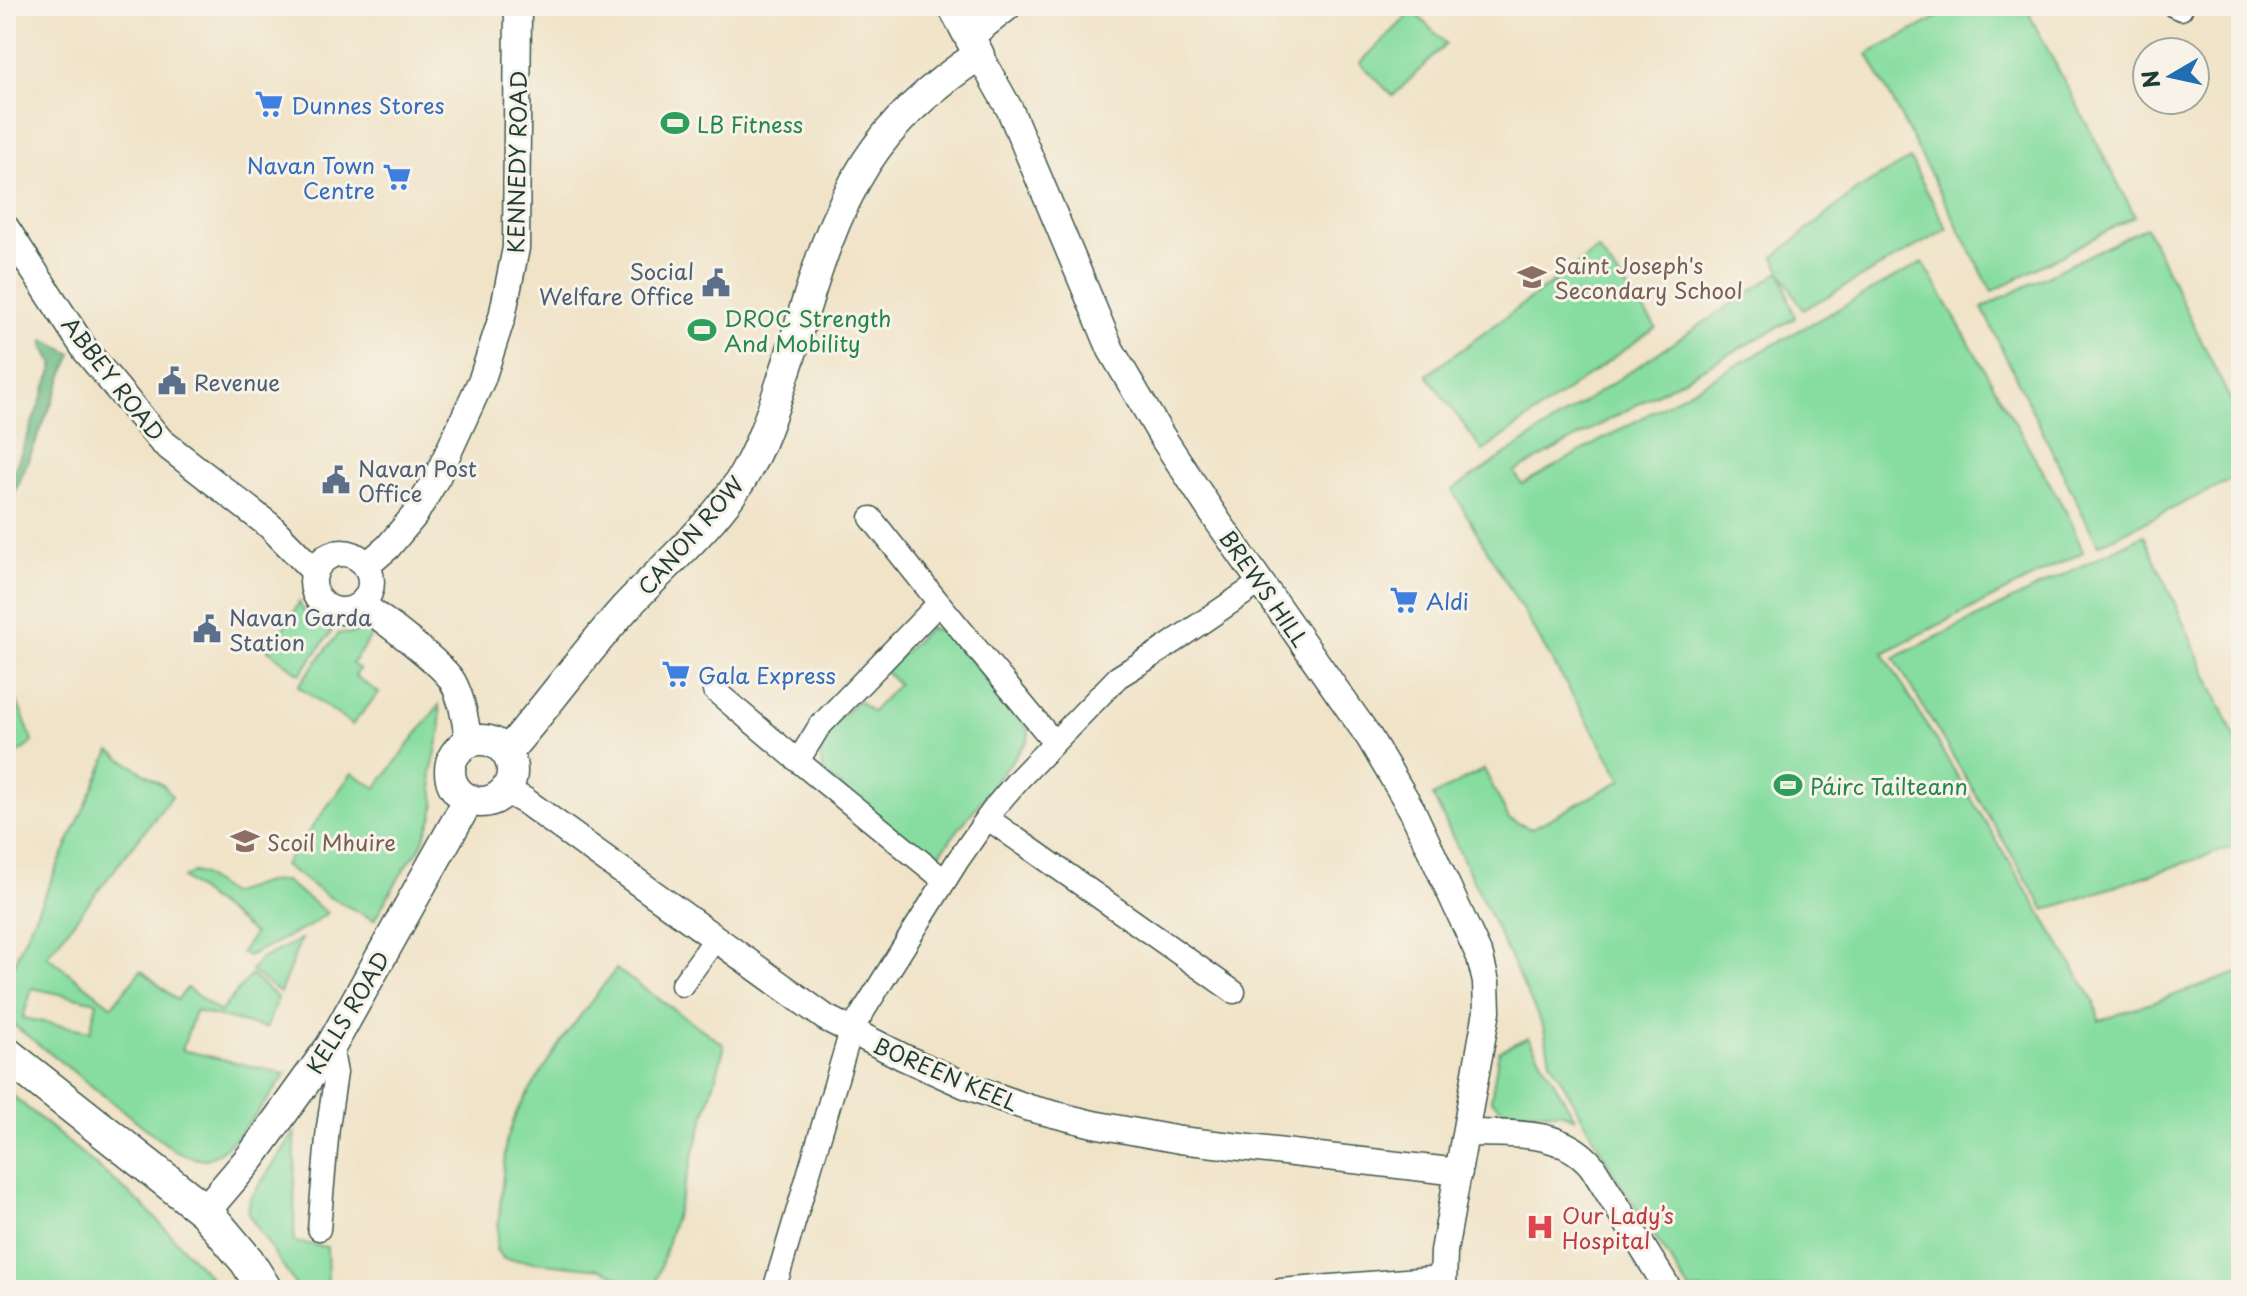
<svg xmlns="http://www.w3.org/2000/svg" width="2247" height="1296" font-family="'Playpen Sans',sans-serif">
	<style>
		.green { fill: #87dda0; stroke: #538d6a; stroke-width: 2; fill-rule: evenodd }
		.forest { fill: #6dbc86; stroke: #467c5d; stroke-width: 2 }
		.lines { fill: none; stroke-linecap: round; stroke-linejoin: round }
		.minor-casing { stroke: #3e564a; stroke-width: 25 }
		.tertiary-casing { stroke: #3e564a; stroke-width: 29 }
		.secondary-casing { stroke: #3e564a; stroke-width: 33 }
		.primary-casing { stroke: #3e564a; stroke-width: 37 }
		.minor { stroke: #fff; stroke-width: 22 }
		.tertiary { stroke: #fff; stroke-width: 26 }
		.secondary { stroke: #fff; stroke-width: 30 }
		.primary { stroke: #fff; stroke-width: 34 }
		.labels { text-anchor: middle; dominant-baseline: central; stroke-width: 6; stroke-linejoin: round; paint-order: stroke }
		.shop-label { font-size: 22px; fill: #366cbe; stroke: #f7f3e8; text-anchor: start }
		.leisure-label { font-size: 22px; fill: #27864d; stroke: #f7f3e8; text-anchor: start }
		.street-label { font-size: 22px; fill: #1f3d34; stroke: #f7f3e8 }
		.education-label { font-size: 22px; fill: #785e54; stroke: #f7f3e8; text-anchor: start }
		.service-label { font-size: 22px; fill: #4e5e75; stroke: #f7f3e8; text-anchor: start }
		.health-label { font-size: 22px; fill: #be3a42; stroke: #f7f3e8; text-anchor: start }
	</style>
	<rect width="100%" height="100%" fill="#f7f3e8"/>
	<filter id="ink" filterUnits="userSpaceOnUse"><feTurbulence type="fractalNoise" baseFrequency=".0125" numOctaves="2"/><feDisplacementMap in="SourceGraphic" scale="16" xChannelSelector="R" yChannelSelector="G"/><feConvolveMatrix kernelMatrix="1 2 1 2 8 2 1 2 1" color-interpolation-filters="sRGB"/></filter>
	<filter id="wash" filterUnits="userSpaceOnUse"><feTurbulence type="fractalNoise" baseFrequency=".006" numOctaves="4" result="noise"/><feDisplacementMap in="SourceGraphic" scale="32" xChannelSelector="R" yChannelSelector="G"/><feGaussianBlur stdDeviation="1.8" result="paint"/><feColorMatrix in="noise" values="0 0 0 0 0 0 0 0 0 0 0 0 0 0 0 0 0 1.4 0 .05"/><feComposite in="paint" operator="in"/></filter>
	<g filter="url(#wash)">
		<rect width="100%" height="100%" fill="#f0e3c7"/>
		<path class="green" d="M1959,6H2025L2135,216L1992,292L1868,54Z
			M1413,11L1446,44L1393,96L1360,63Z
			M1910,159L1947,229L1803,310L1781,272L1795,318L1514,472L1522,484L1923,262L2069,517L2083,552L1883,653L2095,1003L2099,1021L2241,972V1290H1690L1616,1177L1550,1060L1544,1029L1433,796L1484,769L1509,819L1531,829L1622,780L1452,490L1781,271L1774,257L1858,189Z
			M2146,227L2241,422V475L2098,545L1982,308Z
			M1598,249L1656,327L1483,451L1427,375Z
			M2144,535L2241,751V844L2045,910L1894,658Z
			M299,602C306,618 315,626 332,631L300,674L267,649L290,619Z
			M929,628L947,633L1029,729L1028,740L937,857L928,858L824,773C812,738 835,724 858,700L872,712L898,684L885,671Z
			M365,629L372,635L352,664L359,669L355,676L379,693L352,725L298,686L339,633L349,634Z
			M6,673L33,742L6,762Z
			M439,705L441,728L431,774L435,803L433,816L419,850L407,864L374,920L327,896L284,865L352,773L376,788Z
			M110,751L164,786L172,796L47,956L112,1006L141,970L177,1000L187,988L220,1012L251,975L278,998L266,1028L195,1011L182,1050L286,1074C271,1094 229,1156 205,1159C195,1160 185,1155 175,1151L6,1019V988L20,949ZM32,988L97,1002L90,1031L23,1018Z
			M193,872L201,874L229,894L266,882L285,881L327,913L308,927L248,956L241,952L254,934L183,878Z
			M301,939L280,993L251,971L259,960Z
			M616,969L723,1044L724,1049L657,1279L652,1287L638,1286L602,1269L504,1259L496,1250L506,1142L517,1111L561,1041Z
			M1528,1037L1575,1118L1563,1113L1504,1110L1491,1100L1499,1051Z
			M6,1090L144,1206L222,1290H6Z
			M295,1132L294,1242L327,1247L328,1290H299L248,1214L250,1199Z"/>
		<path class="forest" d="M44,340L72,354L6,514V493L54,365L44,347Z"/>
	</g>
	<g filter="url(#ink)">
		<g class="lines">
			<defs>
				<path id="minor" d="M2174,6L2181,9
					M871,518L939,603
					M714,690L798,761
					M987,818L1234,992
					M945,881L798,761L819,727L939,603L1054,742
					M682,985L716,938
					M319,1229L328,1127L336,1073L331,1046
					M774,1290L851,1031L958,860L995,807L1019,779L1118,677L1160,651L1261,582
					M1281,1290L1443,1277"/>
				<path id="tertiary" d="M979,55L1010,110L1111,350L1161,435L1219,523L1369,737L1412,810L1480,957L1486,982L1487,1011L1444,1251L1443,1290
					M6,228L86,351L161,441L270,526L315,572
					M313 582a29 29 0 1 1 58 0a29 29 0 1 1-58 0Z
					M367,565L388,547L414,516L437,477L482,379L502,317L516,248L518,6
					M362,605C381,618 443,664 453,682C463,701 465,721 469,742
					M505,790L525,801L826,1018L903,1057L965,1085L1029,1108L1093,1124L1180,1140L1459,1172
					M1466,1133C1510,1134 1562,1129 1592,1166L1669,1290"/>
				<path id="secondary" d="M969,35L1006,6
					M450 771a31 31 0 1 1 62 0a31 31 0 1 1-62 0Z
					M506,753C547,706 583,655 625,608C663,567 708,530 739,483C763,446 775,401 789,360C810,293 828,223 866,163C894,119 936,83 979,55L953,6
					M205,1211L251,1157L331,1046L469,799"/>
				<path id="primary" d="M6,1054L205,1211L247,1261L265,1290"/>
			</defs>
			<use href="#minor" class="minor-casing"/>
			<use href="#tertiary" class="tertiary-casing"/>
			<use href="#secondary" class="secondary-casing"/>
			<use href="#primary" class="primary-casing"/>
			<use href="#minor" class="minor"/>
			<use href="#tertiary" class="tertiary"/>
			<use href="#secondary" class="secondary"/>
			<use href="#primary" class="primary"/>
		</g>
	</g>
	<defs>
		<symbol id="supermarket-bare" viewBox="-9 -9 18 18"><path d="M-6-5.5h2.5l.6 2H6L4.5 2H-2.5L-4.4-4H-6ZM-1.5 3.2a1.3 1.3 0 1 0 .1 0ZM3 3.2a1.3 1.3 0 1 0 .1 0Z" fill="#3f7fe0" stroke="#f7f3e8" stroke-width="2.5" paint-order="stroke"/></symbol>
		<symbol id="stadium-bare" viewBox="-9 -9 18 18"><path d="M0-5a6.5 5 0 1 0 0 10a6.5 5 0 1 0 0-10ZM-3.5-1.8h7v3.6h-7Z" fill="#2e9e5b" stroke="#f7f3e8" stroke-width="2.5" paint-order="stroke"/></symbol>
		<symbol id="school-bare" viewBox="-9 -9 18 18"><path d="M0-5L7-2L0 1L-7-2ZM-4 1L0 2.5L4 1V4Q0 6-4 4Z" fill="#8d6e63" stroke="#f7f3e8" stroke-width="2.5" paint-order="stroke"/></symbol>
		<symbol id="civic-bare" viewBox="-9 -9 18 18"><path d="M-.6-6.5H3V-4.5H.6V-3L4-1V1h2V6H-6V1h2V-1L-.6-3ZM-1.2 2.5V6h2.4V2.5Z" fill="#5c6f8a" stroke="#f7f3e8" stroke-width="2.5" paint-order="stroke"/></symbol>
		<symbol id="hospital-bare" viewBox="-9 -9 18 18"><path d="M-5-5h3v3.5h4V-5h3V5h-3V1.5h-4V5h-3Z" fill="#e0444e" stroke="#f7f3e8" stroke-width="2.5" paint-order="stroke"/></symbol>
	</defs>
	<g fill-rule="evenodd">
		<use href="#supermarket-bare" x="249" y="84" width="40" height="40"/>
		<use href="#stadium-bare" x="655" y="103" width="40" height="40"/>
		<use href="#supermarket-bare" x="377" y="157" width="40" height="40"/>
		<use href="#school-bare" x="1512" y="257" width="40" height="40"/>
		<use href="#civic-bare" x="696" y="263" width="40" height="40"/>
		<use href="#stadium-bare" x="682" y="310" width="40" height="40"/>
		<use href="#civic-bare" x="152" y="361" width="40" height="40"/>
		<use href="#civic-bare" x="316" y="460" width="40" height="40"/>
		<use href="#supermarket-bare" x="1384" y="580" width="40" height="40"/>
		<use href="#civic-bare" x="187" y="609" width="40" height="40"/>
		<use href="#supermarket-bare" x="656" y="654" width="40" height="40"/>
		<use href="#stadium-bare" x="1768" y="765" width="40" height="40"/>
		<use href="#school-bare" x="225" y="821" width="40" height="40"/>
		<use href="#hospital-bare" x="1520" y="1207" width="40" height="40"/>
	</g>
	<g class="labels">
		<g class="shop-label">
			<text x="291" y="104">Dunnes Stores</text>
			<text x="375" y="164" text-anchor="end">Navan Town<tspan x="375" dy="25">Centre</tspan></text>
			<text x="1426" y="600">Aldi</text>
			<text x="698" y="674">Gala Express</text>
		</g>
		<g class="leisure-label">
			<text x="697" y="123">LB Fitness</text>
			<text x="724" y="317">DROC Strength<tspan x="724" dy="25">And Mobility</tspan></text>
			<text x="1810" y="785">Páirc Tailteann</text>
		</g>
		<g class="street-label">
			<text transform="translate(516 162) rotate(-89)">KENNEDY ROAD</text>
			<text transform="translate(114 378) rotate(52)">ABBEY ROAD</text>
			<text transform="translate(690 535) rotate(-49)">CANON ROW</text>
			<text transform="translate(1265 588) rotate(55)">BREWS HILL</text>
			<text transform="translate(347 1012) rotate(-59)">KELLS ROAD</text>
			<text transform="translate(946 1073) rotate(23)">BOREEN KEEL</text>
		</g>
		<g class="education-label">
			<text x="1554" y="264">Saint Joseph's<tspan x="1554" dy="25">Secondary School</tspan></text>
			<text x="267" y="841">Scoil Mhuire</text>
		</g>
		<g class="service-label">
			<text x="694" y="270" text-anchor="end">Social<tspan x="694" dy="25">Welfare Office</tspan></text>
			<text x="194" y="381">Revenue</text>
			<text x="358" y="467">Navan Post<tspan x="358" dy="25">Office</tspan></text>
			<text x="229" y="616">Navan Garda<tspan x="229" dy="25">Station</tspan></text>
		</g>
		<g class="health-label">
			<text x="1562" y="1214">Our Lady’s<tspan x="1562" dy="25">Hospital</tspan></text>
		</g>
	</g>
	<rect width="2247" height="1296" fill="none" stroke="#f7f3e8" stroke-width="32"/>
	<g transform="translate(2171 76) rotate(261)"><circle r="38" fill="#f7f3e8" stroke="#a1aaa0" stroke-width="2"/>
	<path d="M0-6L14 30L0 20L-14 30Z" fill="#1f6fb2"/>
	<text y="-12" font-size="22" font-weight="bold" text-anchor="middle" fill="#1f3d34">N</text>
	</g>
</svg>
